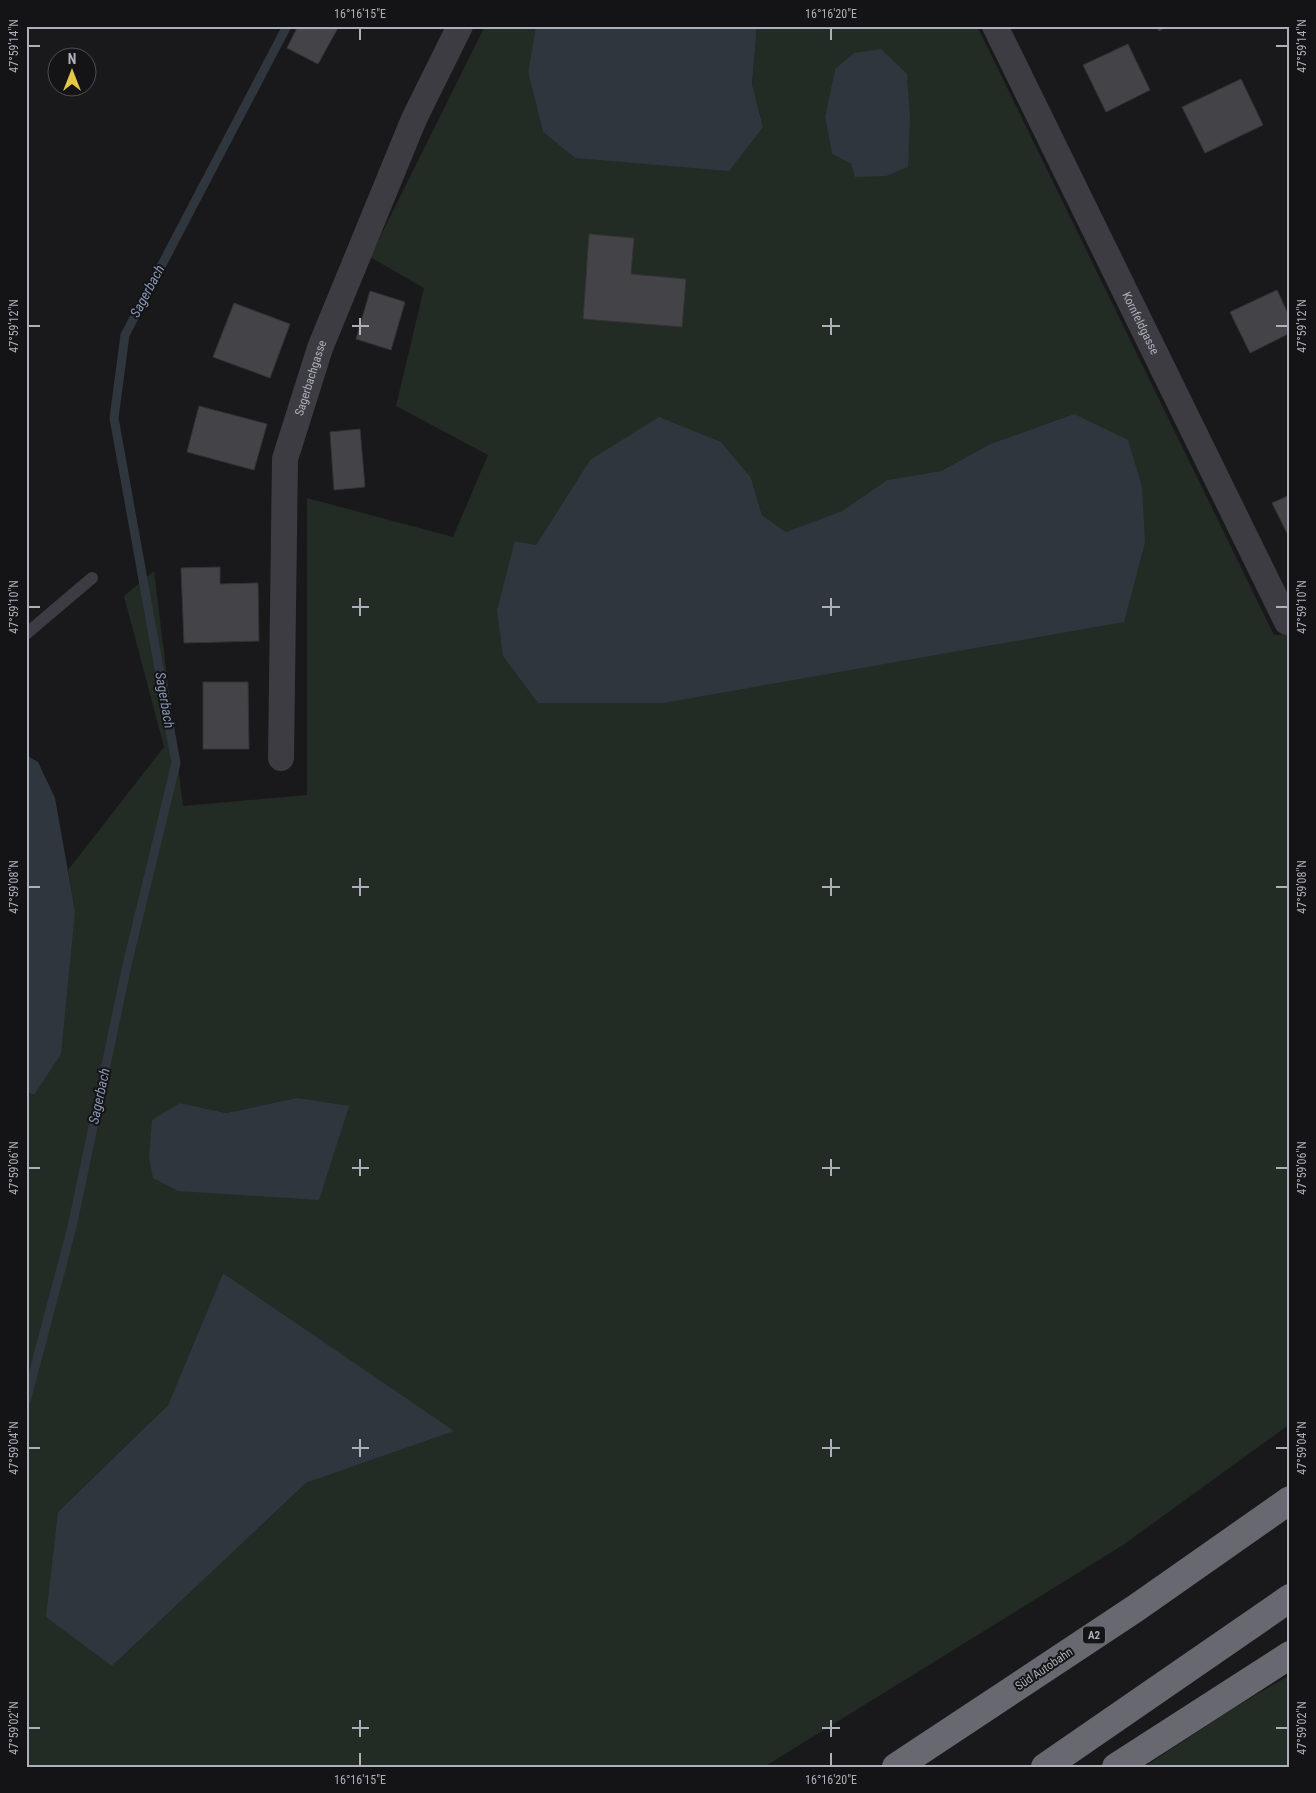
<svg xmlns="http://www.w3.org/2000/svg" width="1316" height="1793" font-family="'Roboto Condensed',sans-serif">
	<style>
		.green { fill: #232b25; fill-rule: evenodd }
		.water { fill: #30363e }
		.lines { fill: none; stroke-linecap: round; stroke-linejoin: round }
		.stream { stroke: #30363e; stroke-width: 9 }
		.building { fill: #444448; stroke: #343337 }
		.lane { stroke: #3c3c42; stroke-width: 12 }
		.street { stroke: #3c3c42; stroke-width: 26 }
		.highway { stroke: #676870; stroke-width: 28 }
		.ticks { fill: none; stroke: #adafba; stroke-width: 2 }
		.labels { text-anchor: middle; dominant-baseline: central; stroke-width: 4; stroke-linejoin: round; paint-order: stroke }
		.shield { fill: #141416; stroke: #7f8089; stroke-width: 1 }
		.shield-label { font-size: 11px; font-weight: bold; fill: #adafba }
		.street-label { font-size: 12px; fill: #adafba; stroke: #141416 }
		.water-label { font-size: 14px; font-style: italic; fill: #8797b2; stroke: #141416 }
		.neatline { fill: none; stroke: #adafba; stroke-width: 2 }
		.ticks-label { font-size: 12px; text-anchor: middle; fill: #adafba }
	</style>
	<rect width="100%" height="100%" fill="#19191b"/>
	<path class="green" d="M485,26H536L528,72L543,132L575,158L763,127L752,84L757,26H977L1274,635L1290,634V1424L1123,1545L764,1767H26V1091L34,1095L75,911L68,870L164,747L124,596L154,571L183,806L307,795V498L453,537L488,455L396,406L424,288L370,257ZM835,69L856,177L851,164L832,154L825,117ZM1074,414L538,703L515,541L536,545L590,460L751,478L762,515L786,532L842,511L887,480L941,471L990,444ZM297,1098L149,1158L180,1103L226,1113ZM223,1273L453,1431L306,1483L112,1666L58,1512L168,1405Z
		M1290,1675V1767H1144L1237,1706Z"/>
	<path class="water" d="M536,26H757L752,84L763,127L729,171L575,158L543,132L528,72Z
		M881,49L907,74L910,118L908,167L886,176L855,177L851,164L832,154L825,117L835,69L854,53Z
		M1074,414L1128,440L1142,487L1145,543L1124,622L663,703H538L503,656L497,610L515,541L536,545L590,460L659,417L721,442L751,478L762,515L786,532L842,511L887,480L941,471L990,444Z
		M26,755L38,762L55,798L75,911L61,1054L34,1095L26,1091Z
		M297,1098L349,1106L319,1200L178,1191L153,1178L149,1158L152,1120L180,1103L226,1113Z
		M223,1273L454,1431L306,1483L112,1666L46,1617L58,1512L168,1405Z"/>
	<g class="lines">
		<path class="stream" d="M26,1401L72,1227L127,965L176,763L114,418L125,335L287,26"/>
	</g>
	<path class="building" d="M298,26H339L318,64L287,48Z
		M1156,26H1168L1159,31Z
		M1128,44L1150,90L1106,112L1083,65Z
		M1241,79L1263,125L1205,153L1182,107Z
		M589,234L634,238L631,274L686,279L682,327L583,319Z
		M1277,290L1290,318V333L1250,353L1230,312Z
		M370,291L405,302L391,350L356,339Z
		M234,303L290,324L270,378L213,357Z
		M199,406L267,424L254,470L187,452Z
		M360,429L365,487L334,490L330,432Z
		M1290,495V539L1272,503Z
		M220,567V584L258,583L259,641L184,643L181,568Z
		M203,682H248L249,749H203Z"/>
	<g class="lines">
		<path class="lane" d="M26,634L92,578"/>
		<g class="street">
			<path id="s1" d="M995,26L1287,622"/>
			<path id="s2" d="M281,758L285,459L320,348L414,119L460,26"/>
		</g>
		<path class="highway" d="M896,1767L1136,1608L1290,1500
			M1045,1767L1290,1598
			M1116,1767L1290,1655"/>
	</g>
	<path class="ticks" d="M360,28V40M831,28V40M28,46H40M1276,46H1288M360,318V335M831,318V335M28,326H40M352,326H369M822,326H840M1276,326H1288M360,598V616M831,598V616M28,607H40M352,607H369M822,607H840M1276,607H1288M360,878V896M831,878V896M28,887H40M352,887H369M822,887H840M1276,887H1288M360,1159V1176M831,1159V1176M28,1168H40M352,1168H369M822,1168H840M1276,1168H1288M360,1439V1457M831,1439V1457M28,1448H40M352,1448H369M822,1448H840M1276,1448H1288M360,1720V1737M831,1720V1737M28,1728H40M352,1728H369M822,1728H840M1276,1728H1288M360,1753V1766M831,1753V1766"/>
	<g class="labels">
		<rect class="shield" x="1083" y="1626.5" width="22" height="17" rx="4"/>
		<g class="shield-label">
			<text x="1094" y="1635">A2</text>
		</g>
		<g class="street-label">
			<text stroke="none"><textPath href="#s1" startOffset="331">Kornfeldgasse</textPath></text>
			<text stroke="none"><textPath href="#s2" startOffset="384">Sagerbachgasse</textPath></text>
			<text transform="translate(1044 1669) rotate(-34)">Süd Autobahn</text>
		</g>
		<g class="water-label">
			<text transform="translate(147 291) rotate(-62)">Sagerbach</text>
			<text transform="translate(165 700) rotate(80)">Sagerbach</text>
			<text transform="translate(99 1096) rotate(-78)">Sagerbach</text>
		</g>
	</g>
	<rect width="1316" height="1793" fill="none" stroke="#141416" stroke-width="55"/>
	<g transform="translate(72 72)"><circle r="24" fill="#141416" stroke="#515258"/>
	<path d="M0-4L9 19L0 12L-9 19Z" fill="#e5c747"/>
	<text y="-8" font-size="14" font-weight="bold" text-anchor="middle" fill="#adafba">N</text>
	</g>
	<rect x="28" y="28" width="1260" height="1738" class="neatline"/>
	<g class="ticks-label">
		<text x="360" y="18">16°16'15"E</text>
		<text x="831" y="18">16°16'20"E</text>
		<text transform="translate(14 46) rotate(-90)" y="4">47°59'14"N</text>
		<text transform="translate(1302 46) rotate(-90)" y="4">47°59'14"N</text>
		<text transform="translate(14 326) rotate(-90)" y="4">47°59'12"N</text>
		<text transform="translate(1302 326) rotate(-90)" y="4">47°59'12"N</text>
		<text transform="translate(14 607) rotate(-90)" y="4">47°59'10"N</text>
		<text transform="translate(1302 607) rotate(-90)" y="4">47°59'10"N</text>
		<text transform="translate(14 887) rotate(-90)" y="4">47°59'08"N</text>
		<text transform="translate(1302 887) rotate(-90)" y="4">47°59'08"N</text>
		<text transform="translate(14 1168) rotate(-90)" y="4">47°59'06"N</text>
		<text transform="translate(1302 1168) rotate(-90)" y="4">47°59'06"N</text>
		<text transform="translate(14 1448) rotate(-90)" y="4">47°59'04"N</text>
		<text transform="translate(1302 1448) rotate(-90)" y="4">47°59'04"N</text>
		<text transform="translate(14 1728) rotate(-90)" y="4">47°59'02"N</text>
		<text transform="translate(1302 1728) rotate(-90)" y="4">47°59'02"N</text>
		<text x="360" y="1784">16°16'15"E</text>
		<text x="831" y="1784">16°16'20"E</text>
	</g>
</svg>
